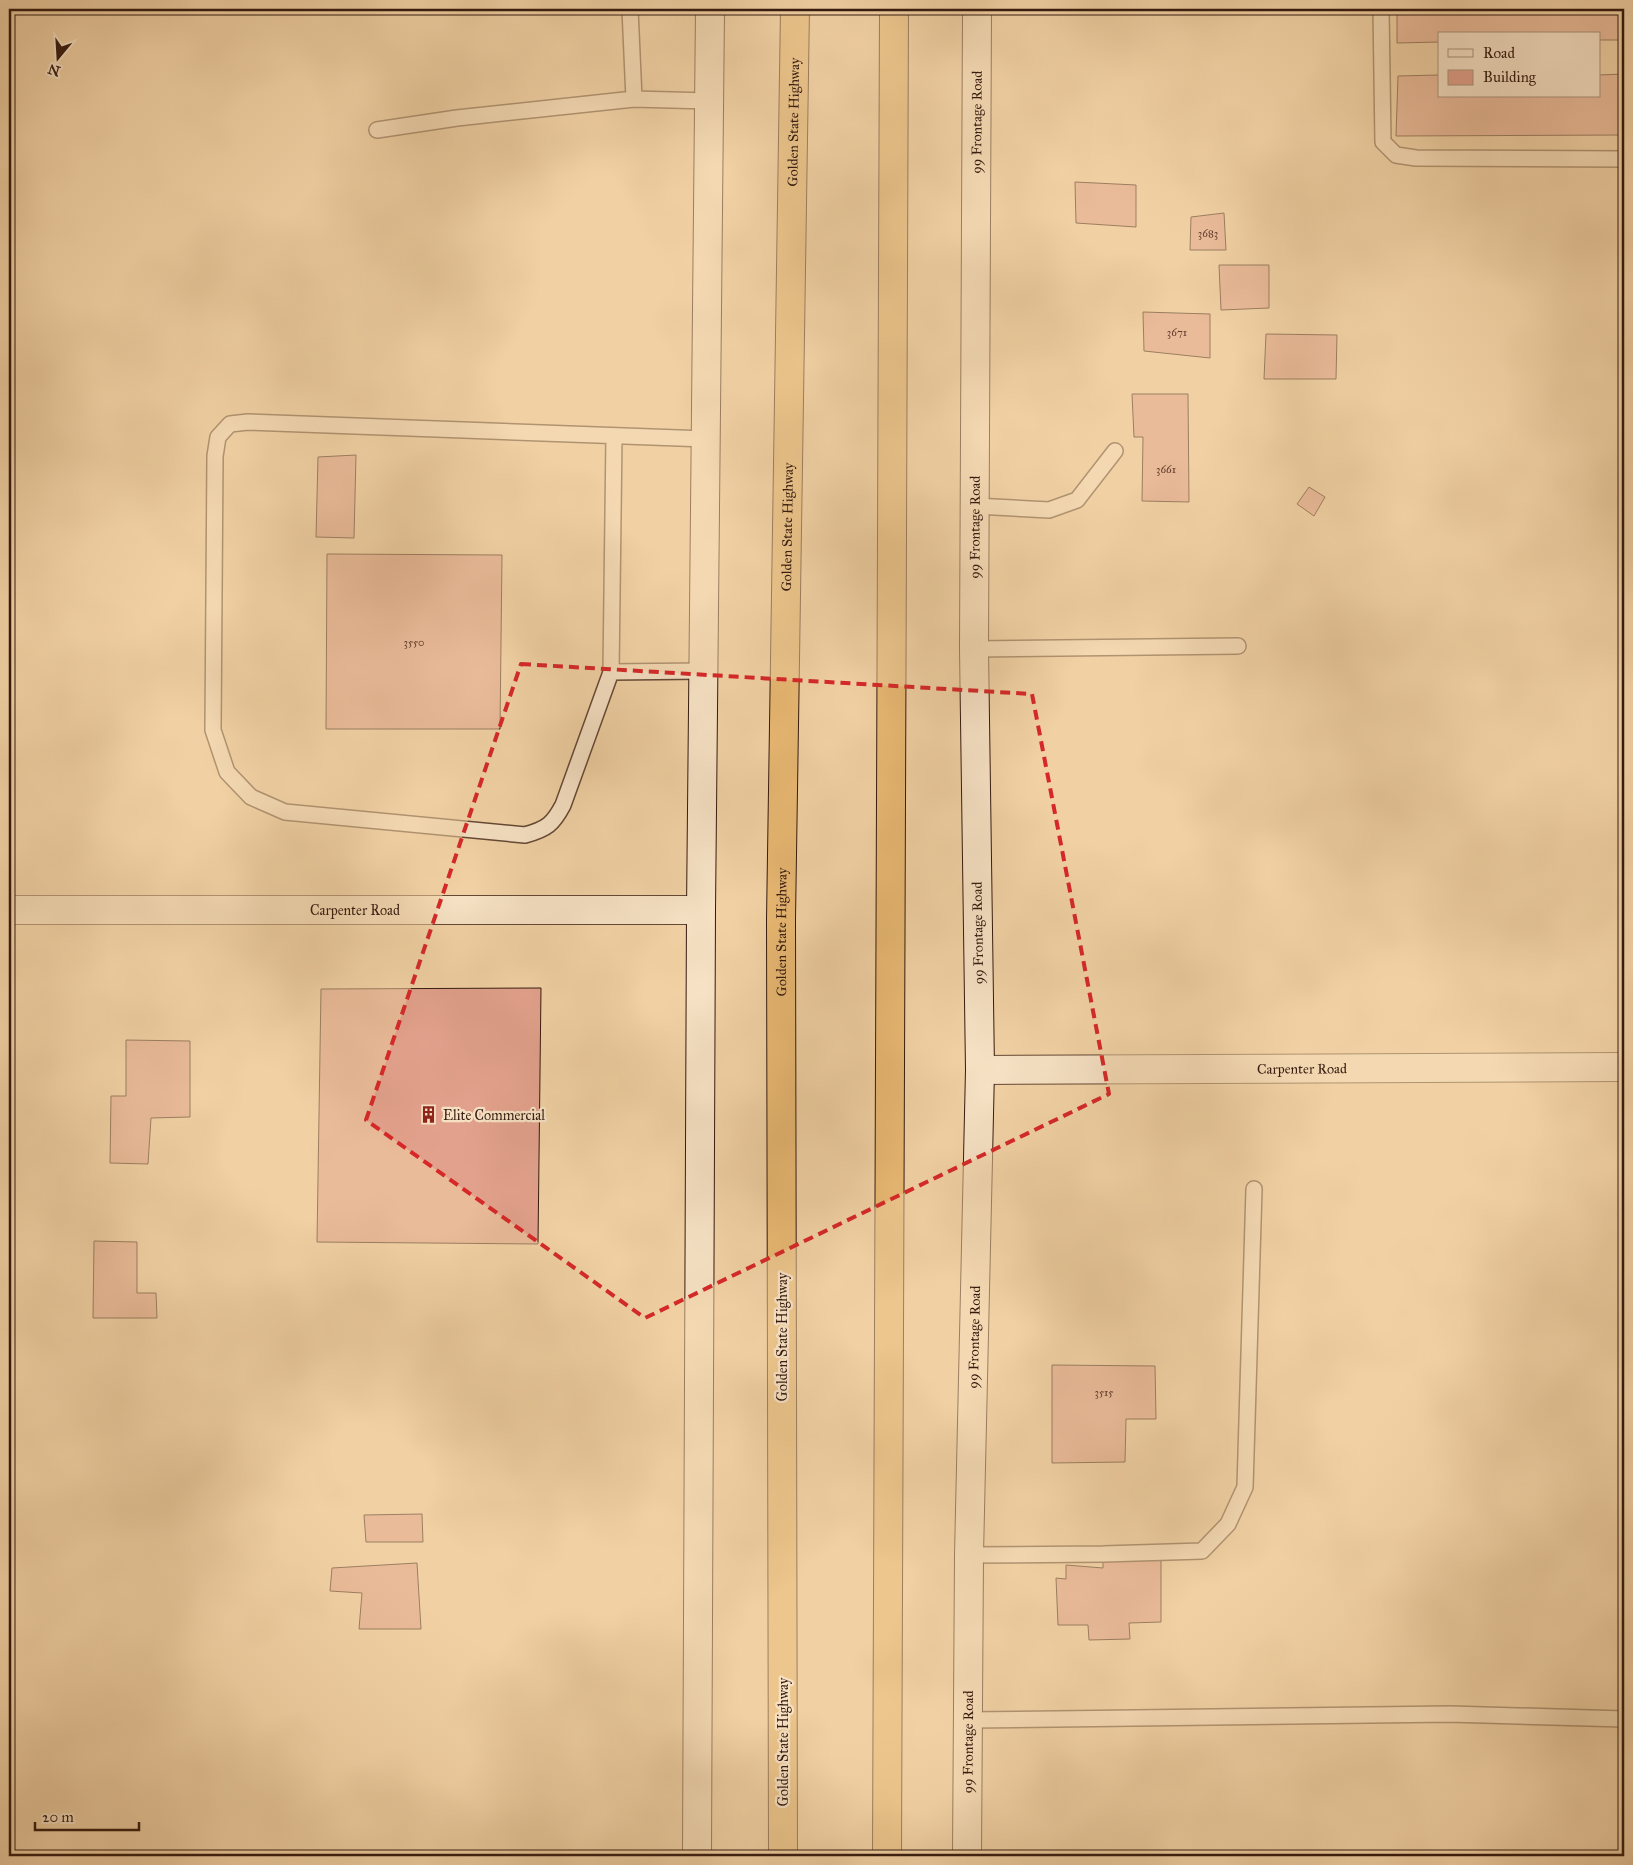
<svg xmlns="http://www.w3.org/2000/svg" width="1633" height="1865" font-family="'IM FELL Great Primer',serif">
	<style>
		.building { fill: #e2a18c; stroke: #351a0f }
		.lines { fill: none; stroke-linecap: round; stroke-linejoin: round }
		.lane-casing { stroke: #644834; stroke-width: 18 }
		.street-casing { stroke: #644834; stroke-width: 30 }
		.secondary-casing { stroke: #351a0f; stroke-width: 30 }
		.highway-casing { stroke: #351a0f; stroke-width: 30 }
		.lane { stroke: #f6e1c4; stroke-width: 15 }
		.street { stroke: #f6e1c4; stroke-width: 28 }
		.secondary { stroke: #f6e1c4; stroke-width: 28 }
		.highway { stroke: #e8b872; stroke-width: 28 }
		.marked { fill: none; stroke: #d62828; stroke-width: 4; stroke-dasharray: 10 6; stroke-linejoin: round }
		.labels { text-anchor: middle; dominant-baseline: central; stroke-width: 4.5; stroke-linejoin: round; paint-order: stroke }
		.number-label { font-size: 11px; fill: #603c2e }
		.street-label { font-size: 14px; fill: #351a0f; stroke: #f6e1c4 }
		.poi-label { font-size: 14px; fill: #351a0f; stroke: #f6e1c4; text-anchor: start }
	</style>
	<rect width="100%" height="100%" fill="#f1d1a4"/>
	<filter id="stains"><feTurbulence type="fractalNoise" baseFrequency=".004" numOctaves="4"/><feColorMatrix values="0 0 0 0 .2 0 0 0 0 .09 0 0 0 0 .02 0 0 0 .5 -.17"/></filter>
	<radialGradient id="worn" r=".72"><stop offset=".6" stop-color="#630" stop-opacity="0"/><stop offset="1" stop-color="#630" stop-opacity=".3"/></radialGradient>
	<path class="building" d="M1397,9H1624V40H1599V34H1439V42L1397,43Z
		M1624,74V135L1396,136L1398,76L1439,75V96H1599V75Z
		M1075,182L1136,185V227L1076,223Z
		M1224,213L1226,250H1190L1191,217Z
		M1219,265H1269V308L1221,310Z
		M1143,312L1210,314V358L1144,351Z
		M1266,334L1337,335L1336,379H1264Z
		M1132,394H1188L1189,502L1142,501L1143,437H1134Z
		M356,455L354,538L316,537L318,457Z
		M1309,487L1325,497L1314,516L1297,504Z
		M327,554L502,555L500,729H326Z
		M541,988L538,1244L317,1242L321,989Z
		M126,1040L190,1041V1117L151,1118L148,1164L110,1163L111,1096H126Z
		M94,1241L137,1242V1293H156L157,1318H93Z
		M1052,1365L1155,1366L1156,1419H1126L1125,1462L1052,1463Z
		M422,1514L423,1542H366L364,1515Z
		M1103,1557L1161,1558V1622L1129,1623L1130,1639L1089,1640L1088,1625H1058L1056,1578L1066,1579V1565L1103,1568Z
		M417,1563L421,1629H359L362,1593L330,1591L332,1568Z"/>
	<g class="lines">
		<defs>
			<path id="lane" d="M630,9L634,99
				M1381,9L1383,142L1396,155L1416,158L1624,159
				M377,130L457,118L634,99L709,101
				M975,506L1049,510L1077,500L1115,451
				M974,649L1238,646
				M703,671L611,672L563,805C553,824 547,829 525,835L285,812L251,797L227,772L213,730L215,456L218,437L230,424L248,422L706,439
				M611,672L614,436
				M969,1555L1103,1554L1202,1551L1228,1524L1245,1487L1254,1189
				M968,1720L1450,1714L1624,1719"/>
			<g id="street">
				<path id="s1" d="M9,910H701"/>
				<path id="s2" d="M980,1070L1624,1067"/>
			</g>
			<g id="secondary">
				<path d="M697,1856L701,910L710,9"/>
				<path id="s3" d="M967,1856L969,1555L980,1070L974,649L977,9"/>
			</g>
			<g id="highway">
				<path id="s4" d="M783,1856L781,920L795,9"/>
				<path d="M887,1856L894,9"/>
			</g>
		</defs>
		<use href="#lane" class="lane-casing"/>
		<use href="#street" class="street-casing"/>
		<use href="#secondary" class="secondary-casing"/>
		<use href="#highway" class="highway-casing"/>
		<use href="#lane" class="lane"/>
		<use href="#street" class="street"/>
		<use href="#secondary" class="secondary"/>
		<use href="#highway" class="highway"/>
	</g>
	<path d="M0 0H1633V1865H0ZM521,664L1032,694L1109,1094L645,1318L366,1120Z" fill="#f1d1a4" fill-opacity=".55" fill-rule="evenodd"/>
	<path class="marked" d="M521,664L1032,694L1109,1094L645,1318L366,1120Z"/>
	<defs>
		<symbol id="building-bare" viewBox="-9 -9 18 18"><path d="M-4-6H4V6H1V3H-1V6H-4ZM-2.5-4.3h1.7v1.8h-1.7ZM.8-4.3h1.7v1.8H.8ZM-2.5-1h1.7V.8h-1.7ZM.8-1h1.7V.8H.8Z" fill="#8f2418" stroke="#f6e1c4" stroke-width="2.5" paint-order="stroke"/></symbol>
	</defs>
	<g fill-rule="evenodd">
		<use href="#building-bare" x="416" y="1102" width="25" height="25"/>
	</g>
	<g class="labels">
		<g class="number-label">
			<text x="1208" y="233">3683</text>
			<text x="1177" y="332">3671</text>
			<text x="1166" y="469">3661</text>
			<text x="414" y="642">3550</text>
			<text x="1104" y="1392">3515</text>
		</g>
		<g class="street-label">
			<text stroke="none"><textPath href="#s4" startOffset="1734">Golden State Highway</textPath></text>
			<text stroke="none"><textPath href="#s3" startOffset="1734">99 Frontage Road</textPath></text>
			<text stroke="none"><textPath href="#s4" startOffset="1329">Golden State Highway</textPath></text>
			<text stroke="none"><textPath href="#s3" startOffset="1329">99 Frontage Road</textPath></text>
			<text stroke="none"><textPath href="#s1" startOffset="346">Carpenter Road</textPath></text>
			<text stroke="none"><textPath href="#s4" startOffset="924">Golden State Highway</textPath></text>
			<text transform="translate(978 933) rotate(-91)">99 Frontage Road</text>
			<text stroke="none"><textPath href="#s2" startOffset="322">Carpenter Road</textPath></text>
			<text transform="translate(782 1337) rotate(-90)">Golden State Highway</text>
			<text stroke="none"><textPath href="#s3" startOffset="519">99 Frontage Road</textPath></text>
			<text transform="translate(783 1742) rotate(-90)">Golden State Highway</text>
			<text stroke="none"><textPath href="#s3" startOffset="114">99 Frontage Road</textPath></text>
		</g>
		<g class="poi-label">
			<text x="443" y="1115">Elite Commercial</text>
		</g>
	</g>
	<rect width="1633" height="1865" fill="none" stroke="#f1d1a4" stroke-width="30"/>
	<rect x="10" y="10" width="1613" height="1845" fill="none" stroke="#351a0f" stroke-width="2.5"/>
	<rect x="15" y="15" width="1603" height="1835" fill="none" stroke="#351a0f"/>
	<rect x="1438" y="32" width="162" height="65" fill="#f6e1c4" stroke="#a9917c"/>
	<rect x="1448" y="49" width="25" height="8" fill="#f6e1c4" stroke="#a9917c"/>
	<text x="1483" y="58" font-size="15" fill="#351a0f">Road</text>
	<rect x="1448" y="70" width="25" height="15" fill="#e2a18c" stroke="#a9917c"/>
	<text x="1483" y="82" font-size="15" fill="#351a0f">Building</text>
	<g transform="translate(58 58) rotate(198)" stroke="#f6e1c4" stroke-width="4" paint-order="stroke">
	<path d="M0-4L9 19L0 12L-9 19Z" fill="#351a0f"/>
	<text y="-8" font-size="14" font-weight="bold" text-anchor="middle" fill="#351a0f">N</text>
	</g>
	<path d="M35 1822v8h104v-8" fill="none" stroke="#351a0f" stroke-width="2.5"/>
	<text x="42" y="1822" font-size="15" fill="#351a0f" stroke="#f6e1c4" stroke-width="4" paint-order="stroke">20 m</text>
	<rect width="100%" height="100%" filter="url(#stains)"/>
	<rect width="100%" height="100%" fill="url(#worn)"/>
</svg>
